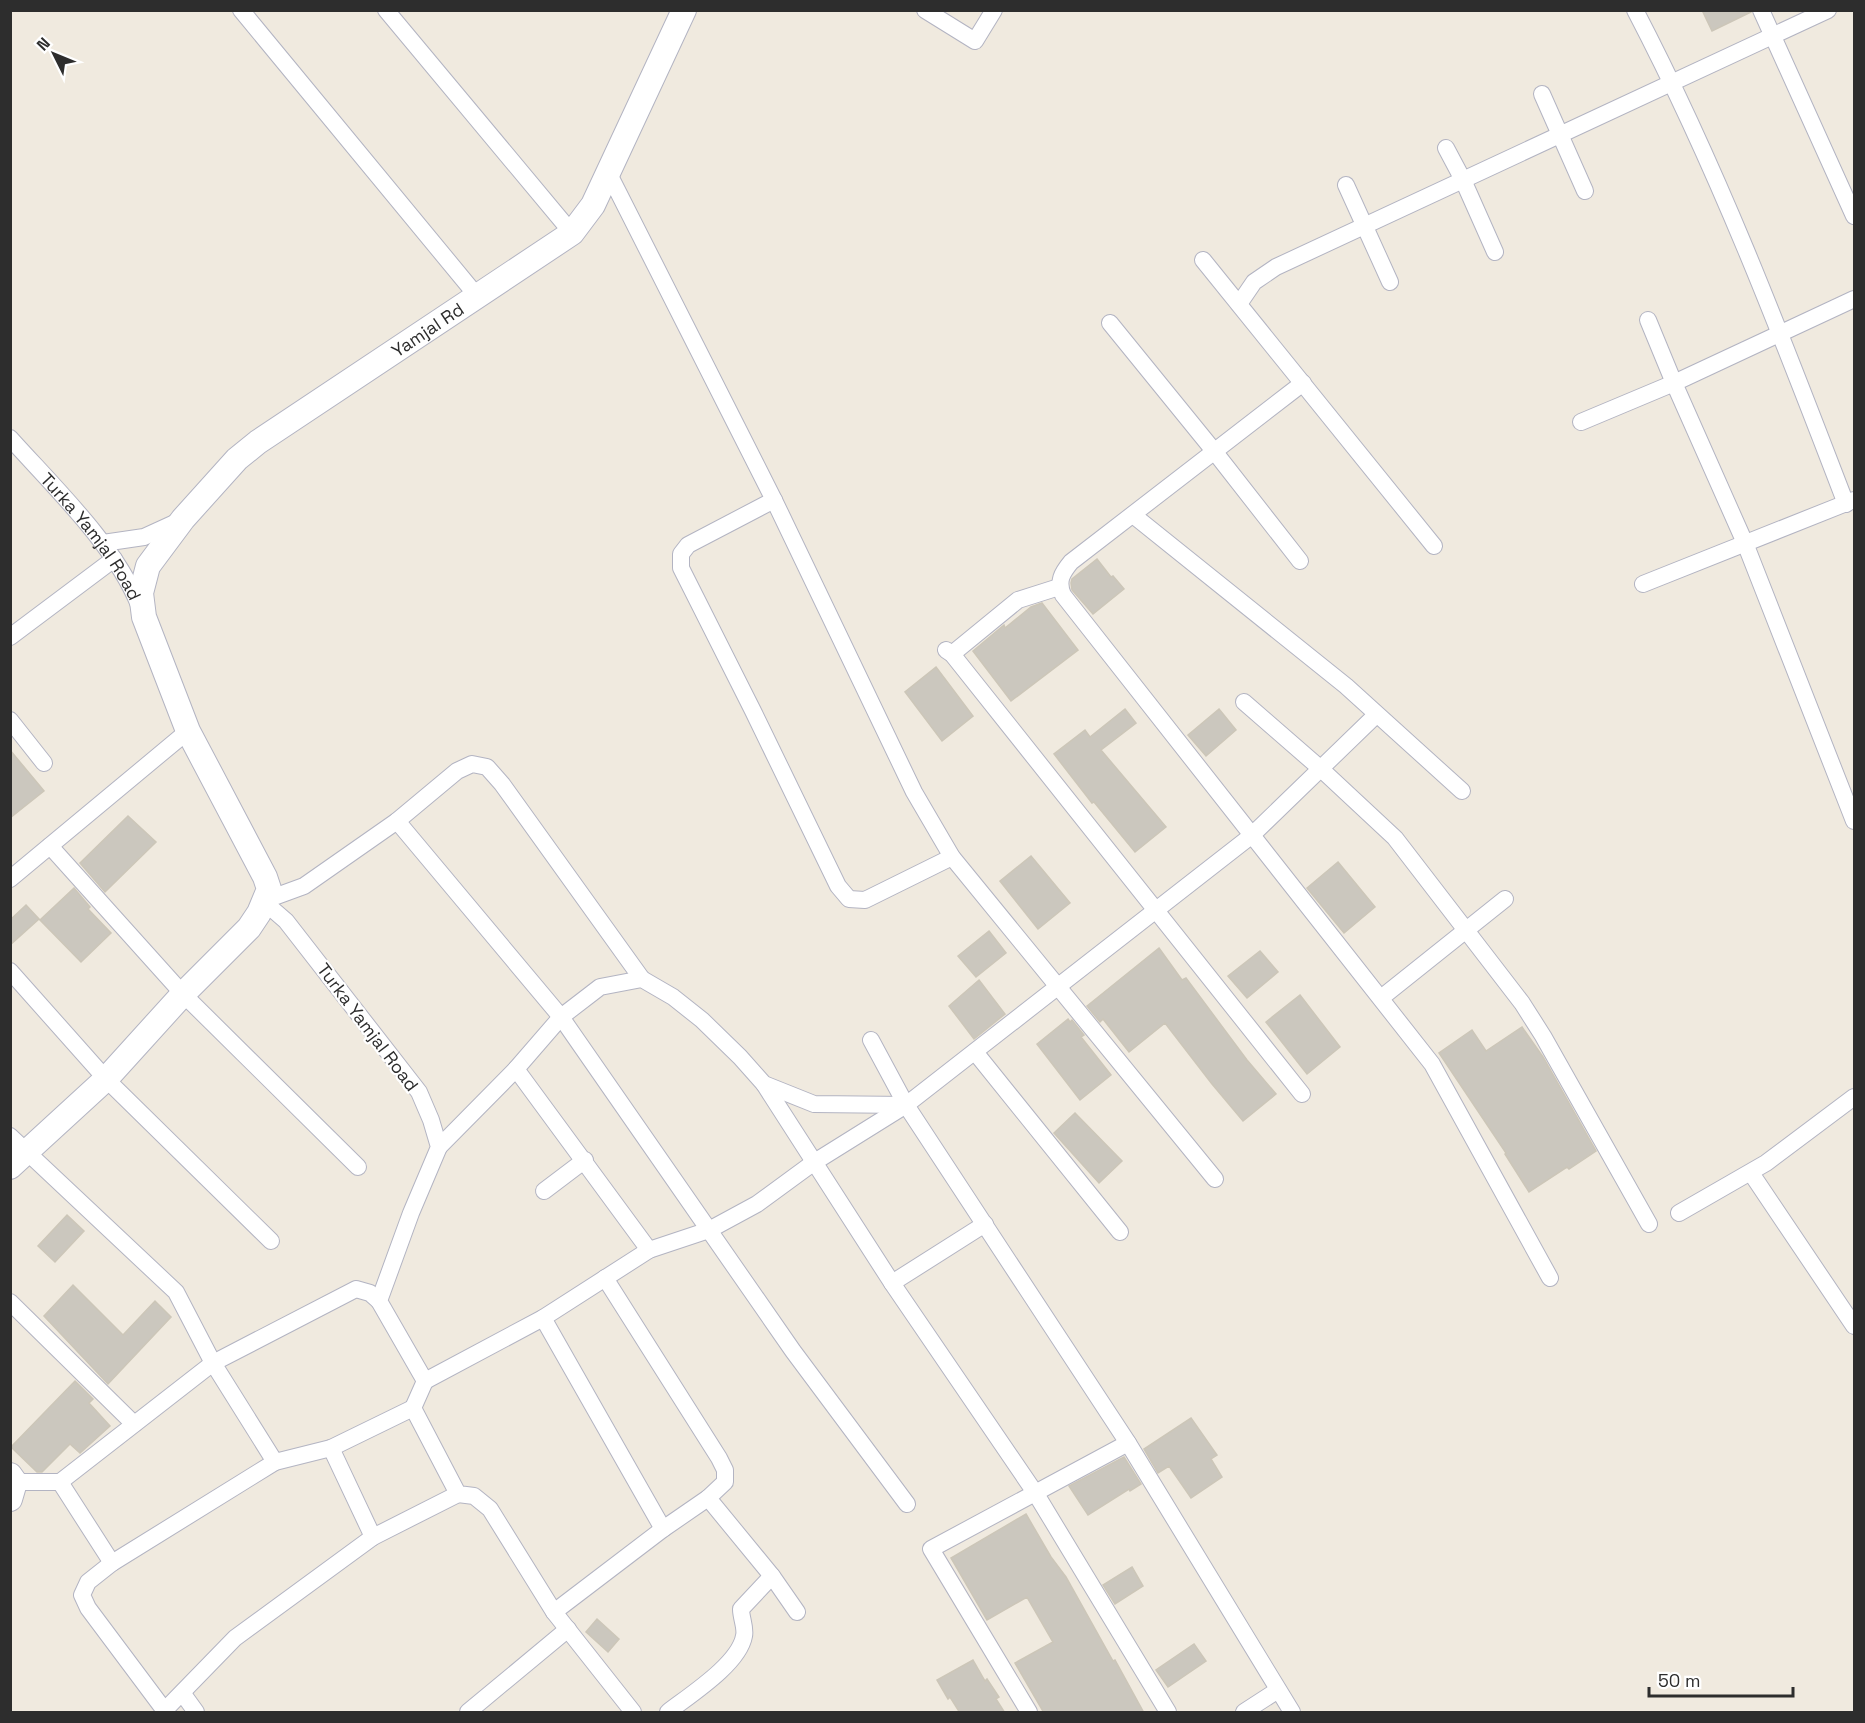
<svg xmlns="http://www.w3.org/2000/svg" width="1865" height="1723" font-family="'Space Grotesk',sans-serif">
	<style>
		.building { fill: #cbc7be; stroke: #ccc6b8; stroke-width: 1.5 }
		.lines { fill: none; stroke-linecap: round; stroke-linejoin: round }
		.minor-casing { stroke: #b3b4c2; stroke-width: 18 }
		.secondary-casing { stroke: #b3b4c2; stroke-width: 26 }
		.minor { stroke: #fff; stroke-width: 16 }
		.secondary { stroke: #fff; stroke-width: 24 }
		.labels { text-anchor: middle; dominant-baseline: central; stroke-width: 4.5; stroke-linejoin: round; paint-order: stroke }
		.street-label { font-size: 18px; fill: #2d2d2d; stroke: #fff }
	</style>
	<rect width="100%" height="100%" fill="#f0eadf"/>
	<path class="building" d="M1702,10H1751V12L1712,31Z
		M1097,559L1111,577L1113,576L1124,589L1093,614L1072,590L1071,583L1072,579Z
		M1042,603L1078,650L1011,701L973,651L1004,625L1005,628L1031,607Z
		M936,667L973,716L942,741L905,692Z
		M1125,709L1136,723L1101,750L1166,827L1135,852L1094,802L1092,803L1054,754L1085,730L1090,737Z
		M1219,709L1236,730L1206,756L1188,735Z
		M10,750L44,791L10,818Z
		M128,816L156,842L105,892L80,863Z
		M1031,856L1070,903L1038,929L1000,881Z
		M1338,862L1375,907L1344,933L1307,888Z
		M74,888L90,907L88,909L111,933L81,962L40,920Z
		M26,905L39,919L10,945V920Z
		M989,931L1006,953L976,977L958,956Z
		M1159,948L1182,980L1186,978L1247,1060L1276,1094L1243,1121L1212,1084L1165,1023L1129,1052L1103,1019L1100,1022L1087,1006Z
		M1260,951L1278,972L1247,998L1228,976Z
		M979,980L1005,1014L974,1039L949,1006Z
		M1300,995L1340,1047L1307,1074L1266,1022Z
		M1068,1019L1070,1022L1072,1020L1084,1035L1081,1037L1111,1075L1080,1100L1037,1044Z
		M1522,1027L1543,1057L1596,1151L1569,1169L1567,1167L1529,1192L1505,1154L1506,1153L1439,1053L1472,1030L1486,1051Z
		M1075,1113L1122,1161L1099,1183L1054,1133Z
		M67,1215L84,1231L55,1262L38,1246Z
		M73,1285L123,1335L155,1301L171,1317L108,1384L44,1316Z
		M75,1381L93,1399L89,1403L110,1426L80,1453L70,1444L42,1472H37L11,1447Z
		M1191,1418L1217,1455L1211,1459L1222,1477L1191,1498L1169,1466L1158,1473L1144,1449Z
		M1124,1457L1141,1484L1130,1491L1129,1489L1088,1515L1069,1486Z
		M1026,1514L1051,1557L1066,1577L1113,1661L1115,1660L1144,1713H1044L1015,1663L1053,1642L1027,1597L987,1620L951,1558Z
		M1132,1567L1143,1586L1115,1604L1103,1585Z
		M597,1619L619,1639L608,1652L586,1632Z
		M1194,1644L1206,1661L1168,1687L1156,1670Z
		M973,1660L985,1681L987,1679L999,1697L996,1699L1005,1713H960L950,1697L948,1699L937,1680Z"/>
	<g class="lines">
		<defs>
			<g id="minor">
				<path d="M241,10L477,296"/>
				<path d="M386,10L572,233"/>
				<path d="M925,10L975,41L994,10"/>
				<path d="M1635,10C1718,169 1782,337 1846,504"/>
				<path d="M1761,10L1854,216"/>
				<path d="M1542,94L1585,191"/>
				<path d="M1446,148L1463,180L1495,252"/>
				<path d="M608,172L774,500L914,792L952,857L1215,1179"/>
				<path d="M1346,185L1390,282"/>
				<path d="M1203,260L1434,546"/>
				<path d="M1854,299L1674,383L1745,543L1854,821"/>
				<path d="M1239,304L1254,282L1276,267L1828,10"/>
				<path d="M1110,323L1214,451L1300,561"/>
				<path d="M1303,383L1071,562C1062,573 1057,581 1063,595L1432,1064L1550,1278"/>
				<path d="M1581,422L1674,383L1648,320"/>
				<path id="s1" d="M10,438C54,487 115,545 139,605"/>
				<path d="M774,500L688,545L681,554V568L753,711L838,886L849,899L865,900L952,857"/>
				<path d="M1133,515L1346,686L1462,791"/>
				<path d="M103,543L144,537L179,521"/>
				<path d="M1643,584L1854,500"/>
				<path d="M10,637L114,559"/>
				<path d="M946,650L952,654L1302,1094"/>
				<path d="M952,654L1018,600L1059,587"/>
				<path d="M1244,702L1321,769L1395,838L1522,1003L1543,1036L1649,1224"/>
				<path d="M10,720L44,763"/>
				<path d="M397,821L561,1017L793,1351L907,1504"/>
				<path d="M50,846L183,994L358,1167"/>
				<path d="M10,879L188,731"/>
				<path d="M10,971L106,1079L271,1241"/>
				<path d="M1381,998L1505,899"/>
				<path d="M871,1040L906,1105L1128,1443L1292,1712"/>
				<path d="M975,1052L1120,1232"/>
				<path d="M516,1069L649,1250"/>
				<path d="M764,1084L892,1283L1036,1494L1168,1712"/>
				<path d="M10,1136L176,1292L213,1363L275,1462"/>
				<path d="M439,1147L516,1069L561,1017L600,987L642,979L673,997L702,1020L740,1057L764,1084L814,1104L906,1105"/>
				<path d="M1751,1173L1854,1326"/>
				<path d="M544,1191L585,1160"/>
				<path d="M1679,1213L1766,1163L1854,1097"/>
				<path d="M892,1283L985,1224"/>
				<path d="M10,1302L134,1424"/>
				<path d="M543,1318L663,1529"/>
				<path d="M425,1381L543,1318L649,1250L709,1230L757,1204L813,1163L906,1105L1251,836L1376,715"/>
				<path d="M331,1448L373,1537"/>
				<path d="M15,1482H60L213,1363L356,1289L370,1293L379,1301"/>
				<path d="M60,1482L112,1563"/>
				<path d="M708,1498L772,1576L797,1612"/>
				<path d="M554,1612L663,1529L708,1498L725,1482V1470L719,1458L605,1278"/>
				<path d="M183,1694L196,1712"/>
				<path d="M165,1711L88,1608L82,1595L88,1582L112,1563L275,1462L331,1448L413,1408"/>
				<path d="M163,1712L235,1638L373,1537L458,1494"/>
				<path d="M468,1712L568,1629"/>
				<path d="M633,1712L554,1612L490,1509L474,1496L458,1494L413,1408L425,1381L379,1301L411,1213L439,1147L431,1120L419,1092L286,921L263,901L304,886L397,821L457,771L472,764L487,767L502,784L642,979"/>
				<path d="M668,1712C690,1695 739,1664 744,1636C746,1628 741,1618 741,1609L772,1576"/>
				<path d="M1029,1712L931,1549L1128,1443"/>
				<path d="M1244,1712L1278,1690"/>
			</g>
			<g id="secondary">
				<path id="s2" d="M10,1167L106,1079L183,994L249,928L259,913L269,889L265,877L188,731L144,617L141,593L148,566L183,519L237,459L258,442L572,233L593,205L684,10"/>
				<path d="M10,1475L15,1482L10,1499"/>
			</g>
		</defs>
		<use href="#minor" class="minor-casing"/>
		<use href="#secondary" class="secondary-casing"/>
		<use href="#minor" class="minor"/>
		<use href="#secondary" class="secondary"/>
	</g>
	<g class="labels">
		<g class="street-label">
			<text stroke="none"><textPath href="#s2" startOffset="1104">Yamjal Rd</textPath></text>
			<text stroke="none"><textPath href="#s1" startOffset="128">Turka Yamjal Road</textPath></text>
			<text transform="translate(368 1027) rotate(53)">Turka Yamjal Road</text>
		</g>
	</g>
	<rect width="1865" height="1723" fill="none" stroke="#2d2d2d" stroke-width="24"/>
	<g transform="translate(54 54) rotate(313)" stroke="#ffffff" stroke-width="4.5" paint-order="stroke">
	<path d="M0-4.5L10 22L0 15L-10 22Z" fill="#2d2d2d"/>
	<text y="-9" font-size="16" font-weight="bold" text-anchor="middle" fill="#2d2d2d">N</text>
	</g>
	<path d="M1649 1687v9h144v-9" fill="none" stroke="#2d2d2d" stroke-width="3"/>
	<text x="1658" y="1687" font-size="18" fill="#2d2d2d" stroke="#ffffff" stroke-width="4.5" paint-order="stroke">50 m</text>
</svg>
